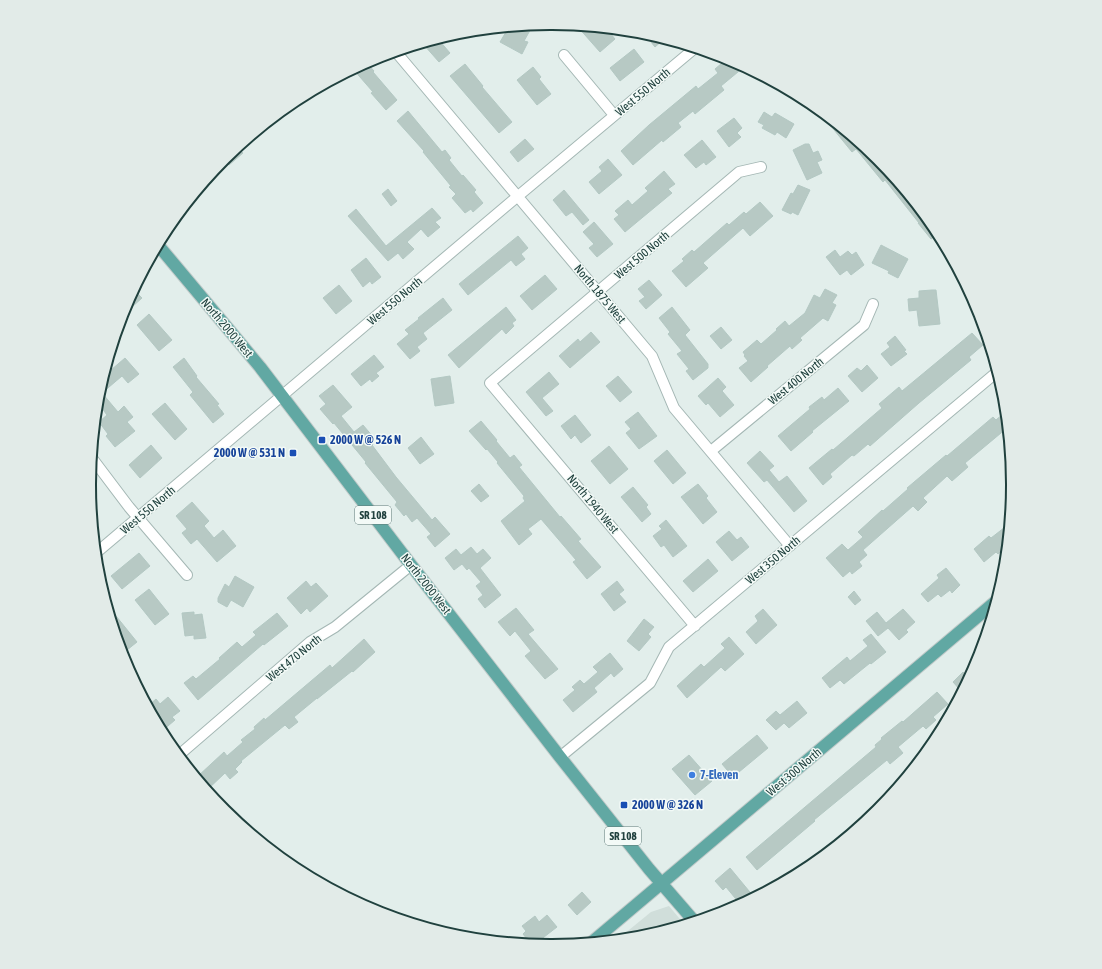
<svg xmlns="http://www.w3.org/2000/svg" width="1102" height="969" font-family="'Asap Condensed',sans-serif">
	<style>
		.built { fill: #d0deda }
		.building { fill: #b7c9c4; stroke: #b3c8c3 }
		.lines { fill: none; stroke-linecap: round; stroke-linejoin: round }
		.minor-casing { stroke: #a4b7b4; stroke-width: 12 }
		.major-casing { stroke: #c1cac9; stroke-width: 14 }
		.minor { stroke: #fff; stroke-width: 10 }
		.major { stroke: #61a8a3; stroke-width: 12 }
		.transit-dot { fill: #1a4fb4; stroke: #f3faf7; stroke-width: 1.5 }
		.shop-dot { fill: #3f7fe0; stroke: #f3faf7; stroke-width: 1.5 }
		.labels { text-anchor: middle; dominant-baseline: central; stroke-width: 3; stroke-linejoin: round; paint-order: stroke }
		.shield { fill: #f3faf7; stroke: #5f7876; stroke-width: 1 }
		.shield-label { font-size: 11px; font-weight: bold; fill: #20413e }
		.street-label { font-size: 12px; fill: #20413e; stroke: #f3faf7 }
		.transit-label { font-size: 12px; font-weight: bold; fill: #164399; stroke: #f3faf7; text-anchor: start }
		.shop-label { font-size: 12px; font-weight: bold; fill: #366cbe; stroke: #f3faf7; text-anchor: start }
		.rim { fill: none; stroke: #20413e; stroke-width: 2 }
	</style>
	<rect width="100%" height="100%" fill="#e2eeeb"/>
	<path class="built" d="M669,906L684,924L641,937L618,939L651,912Z"/>
	<path class="building" d="M533,25L524,41L528,42L522,54L500,42L509,27Z
		M577,26L606,28L615,39L600,52Z
		M643,32L664,39L655,47Z
		M438,39L450,53L439,62L424,45L428,42Z
		M634,49L644,62L620,81L610,68Z
		M728,58L744,67L721,86L724,90L695,114L693,111L678,123L681,127L663,142L662,140L633,165L621,151L649,125L696,86L698,89L718,73L715,69Z
		M366,62L374,71L373,72L397,100L386,110L371,93L373,92L353,69Z
		M465,64L483,86L482,87L512,122L499,133L450,76Z
		M533,67L541,77L539,79L551,94L537,105L517,80Z
		M408,111L442,152L445,150L451,158L449,160L462,176L463,175L476,190L474,192L483,203L473,212L471,209L465,213L452,198L456,194L449,187L451,186L423,152L424,151L397,121Z
		M764,112L772,117L775,113L794,124L786,138L777,132L775,135L762,128L764,125L758,122Z
		M734,118L742,128L737,133L741,137L729,147L717,131Z
		M833,122L877,158L935,228L938,234L931,239L918,223H919L885,180L883,182L856,149L852,152L830,125Z
		M525,139L534,149L518,162L510,152Z
		M702,140L716,157L706,165L704,162L696,168L684,155Z
		M805,144H809L813,153L818,151L822,160L817,162L822,173L807,180L793,150Z
		M238,148L243,153L229,165L224,159Z
		M608,159L622,175L599,194L589,182L602,171L599,167Z
		M664,171L675,184L668,189L672,193L625,232L614,219L619,215L615,211L628,200L632,205L648,191L645,188Z
		M798,185L810,190L798,215L792,212L791,214L782,210L791,193L793,194Z
		M388,189L397,201L391,206L382,194Z
		M564,190L589,220L583,225L572,212L566,216L553,200Z
		M760,202L773,216L750,236L743,228L703,263L708,268L686,287L672,271L684,261L682,259L692,250L694,252L727,223L729,225L744,212L746,214Z
		M432,208L441,218L435,222L440,227L428,237L421,229L407,242L414,249L403,259L398,253L388,261L348,216L356,209L386,246Z
		M594,222L613,244L597,257L589,248L594,244L583,232Z
		M518,236L528,248L521,254L525,259L516,266L511,260L468,295L459,284Z
		M881,245L908,259L898,278L888,273L889,271L872,263Z
		M835,250L840,257L848,251L852,255L856,252L864,265L851,275L847,270L840,275L826,257Z
		M366,258L381,277L372,284L370,281L363,287L351,270Z
		M545,275L557,289L532,310L520,296Z
		M649,280L662,295L646,309L639,301L645,297L638,289Z
		M339,285L352,301L336,314L323,298Z
		M825,289L837,295L832,303L836,305L828,321L823,318L800,338L802,340L792,349L790,346L767,366L768,367L751,382L739,368L748,361L744,356L745,355L743,352L757,340L761,344L777,330L776,329L785,321L789,326L805,313L814,295L820,298Z
		M134,290L142,298L123,315L125,308Z
		M932,290H936L940,324L919,326L917,310L909,311L908,299L919,298V291Z
		M443,298L452,310L423,333L427,339L417,347L420,351L410,359L397,344L409,334L405,330L419,319L418,318Z
		M506,307L516,320L512,323L514,326L506,334L502,329L459,368L448,355Z
		M672,307L690,330L685,335L708,364V368L693,380L686,371L689,369L677,354L682,351L668,334L670,332L659,318Z
		M149,314L172,340L159,351L137,325Z
		M721,327L732,340L721,349L710,336Z
		M591,332L600,342L570,368L559,356L578,339L580,342Z
		M972,333L983,345L969,357L971,360L919,403L870,446L868,444L854,456L852,455L830,474L832,477L823,485L809,468L832,449L833,450L882,408L879,404L899,387L902,391Z
		M895,336L906,350L904,351L907,354L891,366L881,354L890,347L887,343Z
		M374,355L384,367L376,373L379,376L372,382L370,379L361,386L351,374Z
		M125,358L139,374L128,383L122,376L102,393L118,412L124,406L133,417L127,422L135,431L115,447L106,436L108,434L99,422L107,415L98,403V394L104,376Z
		M184,358L197,376L196,377L219,404L217,405L224,414L213,423L190,395L193,392L173,367Z
		M867,365L878,378L862,392L848,376L857,368L861,371Z
		M549,372L559,384L542,398L553,411L546,416L526,392Z
		M450,376L454,403L435,406L431,379Z
		M618,376L632,392L620,402L606,386Z
		M718,378L726,387L722,391L734,405L720,417L708,403L706,405L698,396Z
		M333,385L352,407L341,416L354,432L363,425L374,438L370,441L373,445H372L396,477L432,520L435,517L450,534L435,547L427,537L431,534L417,518L412,522L406,514L404,516L395,505L397,502L365,463L366,462L334,423L333,424L320,409L326,404L319,396Z
		M838,388L849,401L812,431L813,432L791,451L778,436L810,409L809,407L822,397L824,400Z
		M165,403L187,429L175,440L152,414Z
		M638,412L657,436L639,449L626,433L631,429L625,422Z
		M1005,412L1007,428L965,463L968,467L952,481L947,476L923,498L927,502L918,511L913,506L863,550L867,555L859,562L862,566L852,574L850,571L843,577L826,558L842,544L848,550L863,537L858,532L882,510L883,511L908,489L907,488L946,455L947,456L993,417L996,420Z
		M575,415L591,435L581,443L575,435L571,439L561,426Z
		M481,421L497,440L496,441L510,458L514,455L522,465L519,467L560,517L561,516L581,539L578,541L601,567L587,579L573,562L576,560L541,519L528,529L532,534L519,545L501,521L525,501L523,498L524,496L497,463L498,462L487,449L486,450L469,431Z
		M421,437L434,454L420,464L408,448Z
		M151,445L162,458L140,478L129,465Z
		M609,446L628,469L610,484L591,461Z
		M667,450L686,473L673,484L654,461Z
		M760,451L774,466L769,470L779,482L787,476L807,501L794,512L767,480L764,482L747,463Z
		M479,484L489,496L481,502L471,491Z
		M698,484L708,496L706,498L717,512L703,524L681,497Z
		M633,487L648,505L646,507L651,514L642,522L621,497Z
		M192,502L209,521L204,526L214,538L223,530L236,546L217,562L197,539L191,544L182,533L187,529L176,516Z
		M666,520L687,546L673,557L664,545L661,547L653,536L662,529L659,526Z
		M1009,524L1006,547L998,554L996,552L984,562L974,549L989,536L991,538Z
		M729,531L737,540L741,537L749,547L732,561L716,542Z
		M471,547L477,554L483,549L491,558L480,568L501,595L485,608L478,599L483,595L476,586L481,582L469,568L467,570L462,564L454,570L445,558L456,549L461,555Z
		M139,553L150,566L122,589L111,576Z
		M708,559L718,571L693,592L683,581Z
		M946,568L960,585L952,593L950,590L941,597L938,594L928,602L921,594L939,578L937,575Z
		M235,576L254,587L243,607L231,600L227,607L218,602V598L225,584L229,587Z
		M306,581L311,587L316,583L328,596L310,612L307,608L301,614L287,598Z
		M617,581L624,590L619,594L626,602L614,611L601,594Z
		M149,589L169,614L155,625L135,600Z
		M854,591L861,600L855,605L848,597Z
		M108,606L137,642L122,654Z
		M516,608L534,630L528,634L558,669L545,679L525,656L531,651L515,631L510,636L498,622Z
		M763,609L777,625L756,644L746,632L758,621L755,616Z
		M903,609L915,622L906,630L908,632L899,640L888,628L878,636L866,621L877,612L886,623Z
		M194,612V615L202,614L206,638L194,639V635L185,636L182,613Z
		M277,613L288,626L264,645L263,644L198,700L184,683L193,676L196,679L220,659L219,658L237,642L242,647L256,635L253,632Z
		M644,619L654,627L648,634L651,637L639,651L627,641Z
		M871,634L886,652L871,664L870,663L844,684L840,680L830,688L822,678L847,657L850,661L868,646L863,640Z
		M729,637L744,654L725,671L721,667L687,698L677,686L701,664L704,667L725,648L721,644Z
		M364,639L375,652L353,672L352,671L317,699V698L294,717L298,722L289,729L285,725L241,761L242,762L235,769L238,772L230,779L225,773L207,790L197,777L224,752L227,756L243,742L241,740L255,729L254,727L264,718L265,720L330,665L332,668Z
		M610,653L623,669L614,677L611,673L594,688L597,692L573,712L563,700L575,690L572,687L580,680L584,684L598,672L593,667Z
		M963,672L968,678L961,691L953,682Z
		M937,692L948,704L933,717L936,720L926,729L923,726L898,747L903,753L890,764L887,760L814,820L815,821L757,870L746,857L876,747L875,745L882,739L881,738L902,721L903,722Z
		M168,697L180,711L172,717L175,720L162,731L148,706L156,699L160,704Z
		M797,701L807,713L789,728L784,723L776,730L766,720L776,711L780,715Z
		M757,735L768,748L733,777L722,764Z
		M689,755L712,781L695,795L672,769Z
		M730,868L754,897L740,904L726,887L723,890L715,881Z
		M582,892L591,902L577,915L568,905Z
		M547,915L557,927L535,944H531L523,934L526,931L522,926L535,916L539,922Z"/>
	<g class="lines">
		<defs>
			<path id="minor" d="M396,52L652,356L674,408L790,546
				M564,55L614,115
				M711,451L864,325L873,304
				M92,458L129,507L187,575
				M96,553L505,207L695,48
				M695,626L490,383L739,172L761,167
				M179,755L310,642L335,627L411,565
				M560,757L650,683L669,647L997,372"/>
			<path id="major" d="M158,245L260,367L411,565L560,757L649,869L694,921
				M592,942L995,602"/>
		</defs>
		<use href="#minor" class="minor-casing"/>
		<use href="#major" class="major-casing"/>
		<use href="#minor" class="minor"/>
		<use href="#major" class="major"/>
	</g>
	<g class="transit-dot">
		<rect x="318" y="436" width="8" height="8" rx="2"/>
		<rect x="289" y="449" width="8" height="8" rx="2"/>
		<rect x="620" y="801" width="8" height="8" rx="2"/>
	</g>
	<circle class="shop-dot" cx="692" cy="775" r="4"/>
	<g class="labels">
		<g class="shield">
			<rect x="355" y="506" width="36" height="18" rx="3"/>
			<rect x="605" y="827" width="36" height="18" rx="3"/>
		</g>
		<g class="shield-label">
			<text x="373" y="515">SR 108</text>
			<text x="623" y="836">SR 108</text>
		</g>
		<g class="street-label">
			<text transform="translate(643 92) rotate(-40)">West 550 North</text>
			<text transform="translate(642 255) rotate(-40)">West 500 North</text>
			<text transform="translate(600 294) rotate(50)">North 1875 West</text>
			<text transform="translate(395 301) rotate(-40)">West 550 North</text>
			<text transform="translate(227 328) rotate(50)">North 2000 West</text>
			<text transform="translate(796 381) rotate(-39)">West 400 North</text>
			<text transform="translate(593 504) rotate(50)">North 1940 West</text>
			<text transform="translate(148 510) rotate(-40)">West 550 North</text>
			<text transform="translate(773 560) rotate(-40)">West 350 North</text>
			<text transform="translate(426 584) rotate(52)">North 2000 West</text>
			<text transform="translate(294 658) rotate(-39)">West 470 North</text>
			<text transform="translate(794 772) rotate(-40)">West 300 North</text>
		</g>
		<g class="transit-label">
			<text x="330" y="440">2000 W @ 526 N</text>
			<text x="285" y="453" text-anchor="end">2000 W @ 531 N</text>
			<text x="632" y="805">2000 W @ 326 N</text>
		</g>
		<g class="shop-label">
			<text x="700" y="775">7-Eleven</text>
		</g>
	</g>
	<path d="M0 0H1102V969H0ZM550 30H552A454 454 0 0 1 1006 484V485A454 454 0 0 1 552 939H550A454 454 0 0 1 96 485V484A454 454 0 0 1 550 30Z" fill="#e2ebe8" fill-rule="evenodd"/>
	<path class="rim" d="M550 30H552A454 454 0 0 1 1006 484V485A454 454 0 0 1 552 939H550A454 454 0 0 1 96 485V484A454 454 0 0 1 550 30Z"/>
</svg>
